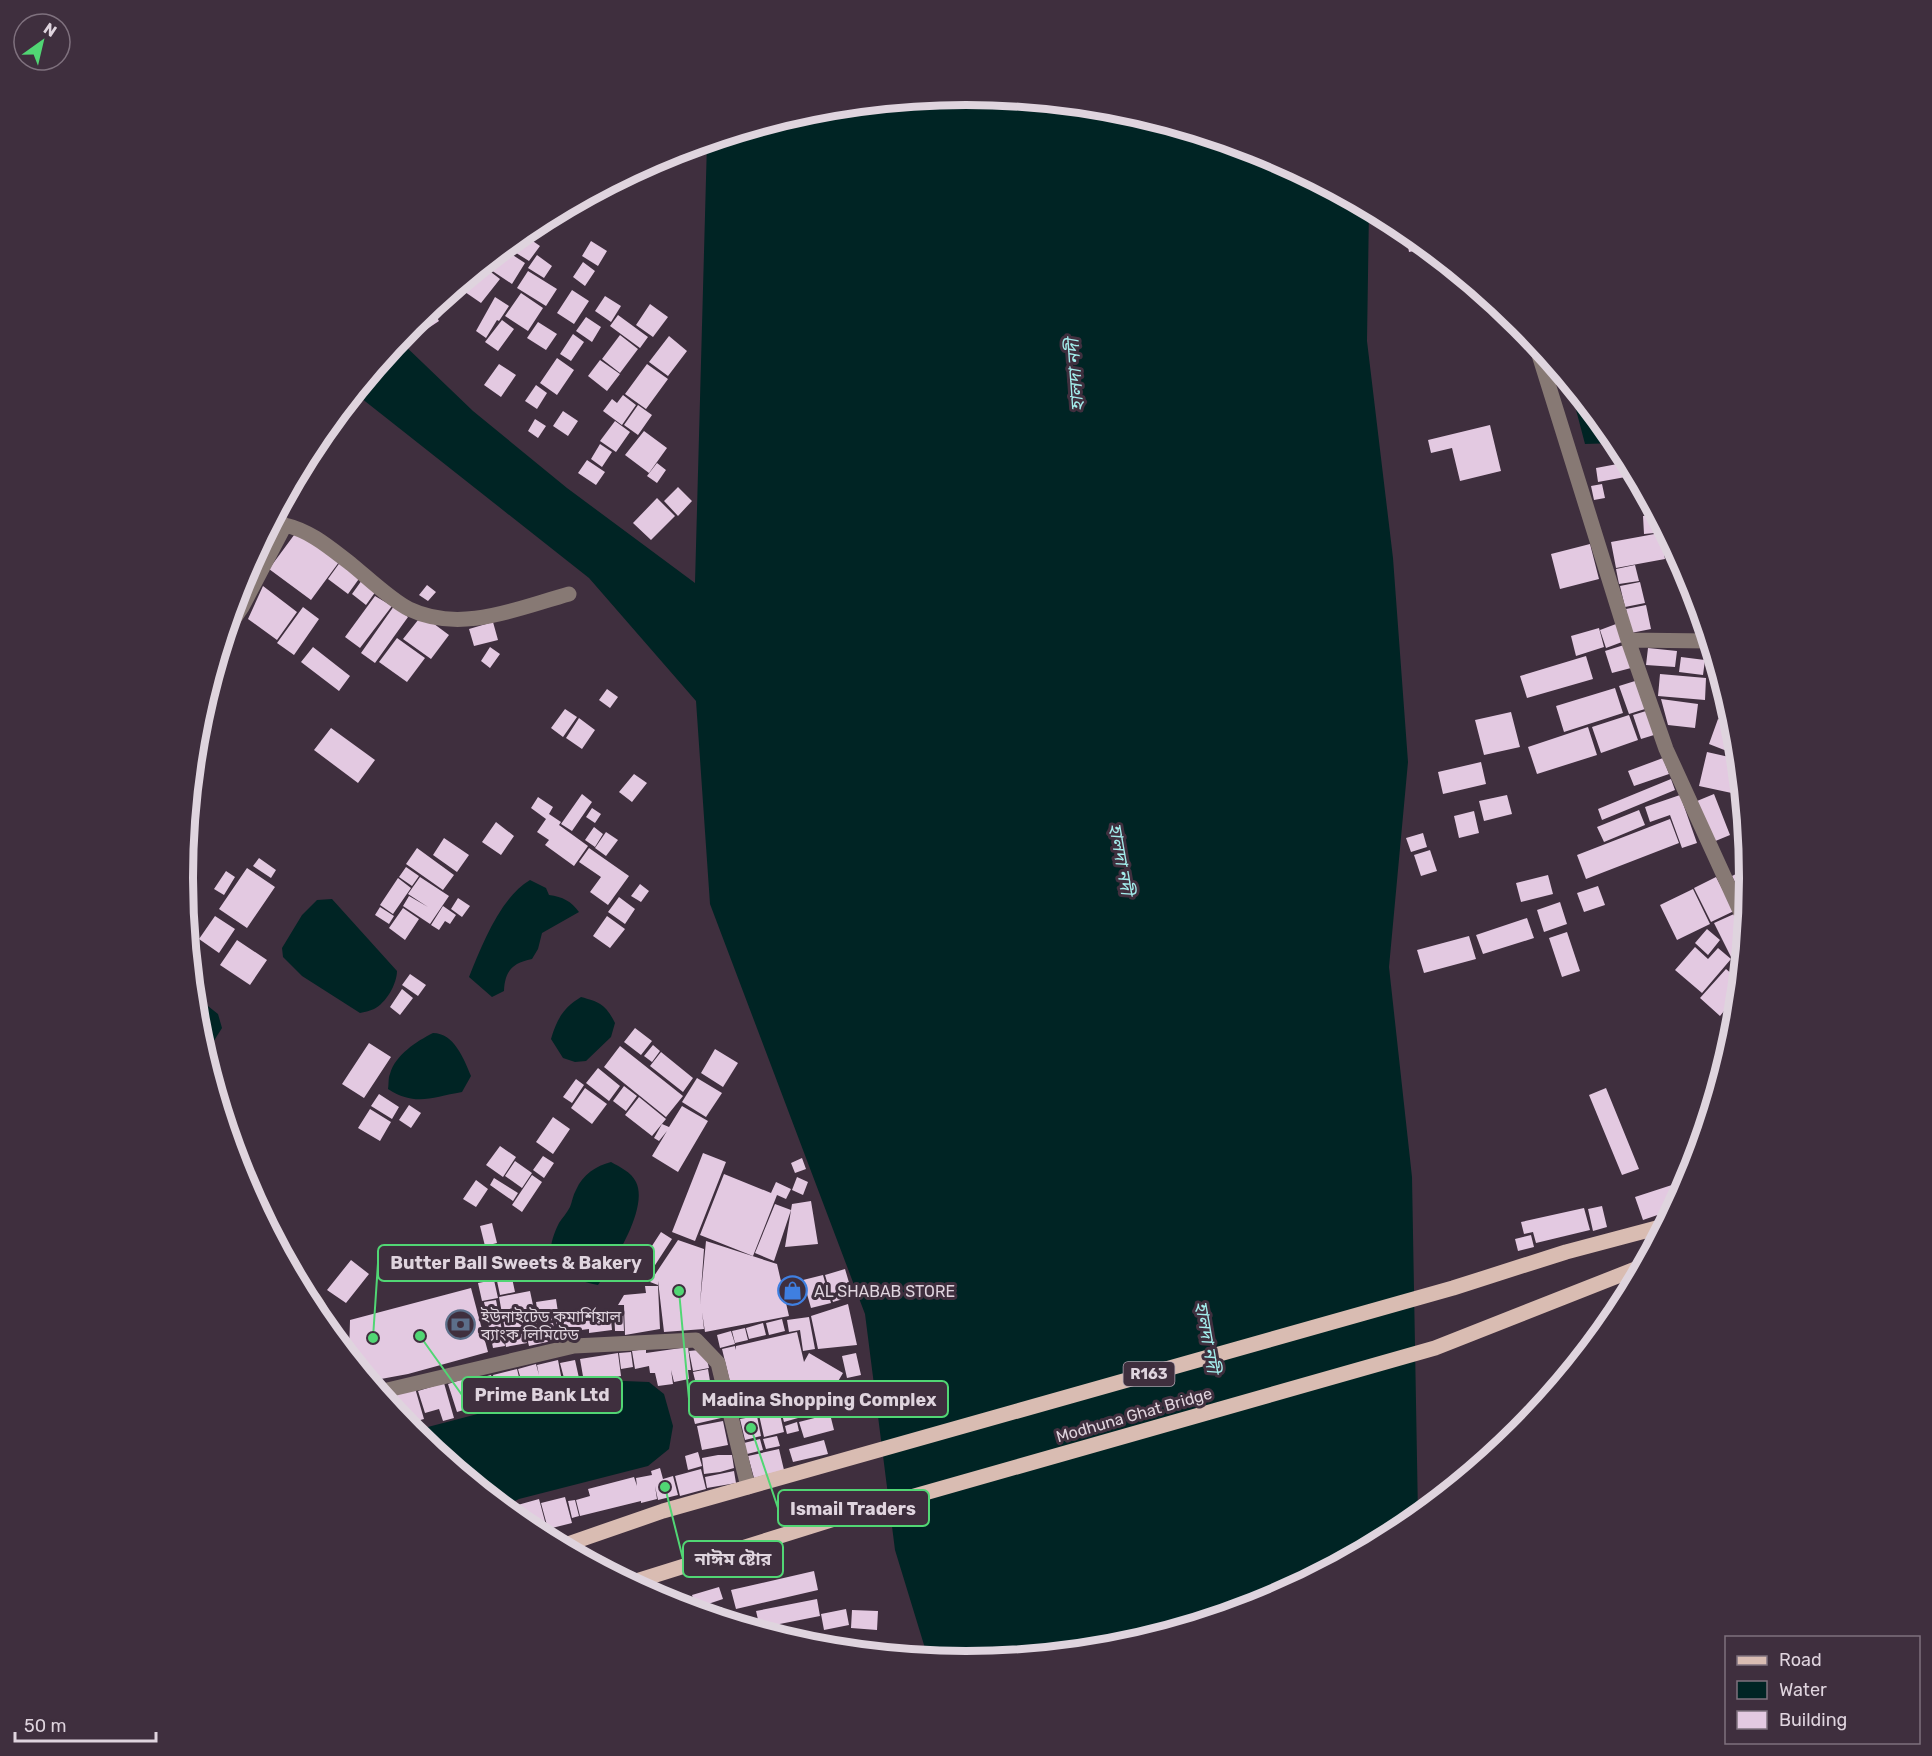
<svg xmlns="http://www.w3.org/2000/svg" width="1932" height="1756" font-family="Rubik,'Noto Sans Bengali',sans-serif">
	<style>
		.water { fill: #002424 }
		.building { fill: #e3c9e1 }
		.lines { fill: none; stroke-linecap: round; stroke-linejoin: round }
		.minor { stroke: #877974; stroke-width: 15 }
		.major { stroke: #d9bcb2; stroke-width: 15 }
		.labels { text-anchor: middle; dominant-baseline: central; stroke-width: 6; stroke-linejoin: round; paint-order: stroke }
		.shield { fill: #3f2f3e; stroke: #afa2ae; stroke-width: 1.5 }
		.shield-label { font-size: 15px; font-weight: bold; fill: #dfd4de }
		.poi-label { font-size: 16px; fill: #dfd4de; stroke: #3f2f3e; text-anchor: start }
		.street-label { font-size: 16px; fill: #dfd4de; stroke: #3f2f3e }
		.water-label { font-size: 18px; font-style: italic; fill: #a3edec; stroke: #3f2f3e }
		.rim { fill: none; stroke: #dfd4de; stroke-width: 8 }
		.leader { fill: none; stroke: #51d674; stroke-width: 2 }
		.callout-dot { fill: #51d674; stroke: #3f2f3e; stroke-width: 2 }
		.callout { fill: #3f2f3e; stroke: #51d674; stroke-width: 2 }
		.callout-label { font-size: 18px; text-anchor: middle; font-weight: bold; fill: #dfd4de }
	</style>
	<rect width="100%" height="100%" fill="#3f2f3e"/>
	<path class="water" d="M966,95L1119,110L1266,154L1369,209L1367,341L1393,558L1408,762L1389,967L1412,1177L1418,1515L1401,1530L1266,1602L1119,1647L966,1661L928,1658L895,1550L865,1314L710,904L696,701L589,578L361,398L356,392L399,340L473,411L567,488L695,583L707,142L813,109Z
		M1569,383L1617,443L1585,444Z
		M530,880L546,888L549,895C563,897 571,901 579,912L542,933L538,949L532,959C513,963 505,970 504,991L492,997L469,977C482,945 500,898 530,880Z
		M332,899L397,971C397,984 386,1003 374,1009C370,1011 364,1012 360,1013L302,976L283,957L282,948L302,915L317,900Z
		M194,995L218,1014L222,1028L205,1055L197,1031Z
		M581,997C600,1002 606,1005 615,1023L611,1037L586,1061L575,1062L563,1058L551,1039C557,1019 563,1008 581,997Z
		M433,1033C454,1033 464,1059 471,1076L462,1092C432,1097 416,1107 388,1089C389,1084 388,1078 390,1074C395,1055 417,1041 433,1033Z
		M611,1162C620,1167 631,1172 636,1182C649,1208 613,1264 598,1285C560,1277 538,1265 559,1223C562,1218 567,1213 570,1207C572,1202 573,1195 576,1190C583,1174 596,1166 611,1162Z
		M624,1381L649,1382L664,1394L673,1426L669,1449L648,1466L519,1499L503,1507L424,1442V1428L523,1402L582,1392L599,1384Z"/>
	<path class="building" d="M1405,229L1420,242L1428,248L1409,252Z
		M524,235L540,246L529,261L513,251Z
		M591,241L607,251L598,266L582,256Z
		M505,250L525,263L512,284L491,270Z
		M537,255L552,266L544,278L528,268Z
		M583,262L595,271L585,286L573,277Z
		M483,266L500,279L481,303L465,292L473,282L468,278Z
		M1449,266L1461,276L1452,278Z
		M528,271L557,289L546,306L517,288Z
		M572,290L589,301L574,324L557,313Z
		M521,293L543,308L528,331L505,316Z
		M605,296L621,306L611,322L595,311Z
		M495,297L509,306L499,321L497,320L486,338L476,331Z
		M650,304L668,317L653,337L636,325Z
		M431,308L439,321L424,331L418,319Z
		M618,315L648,337L640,348L610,326Z
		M586,317L601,327L592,342L576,331Z
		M502,320L514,329L498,351L485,342Z
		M538,322L557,334L546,350L527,338Z
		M573,334L584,342L571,361L560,354Z
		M620,335L638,349L620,373L602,359Z
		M669,336L687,351L668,376L649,362Z
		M557,358L574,370L557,395L540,383Z
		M600,360L620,374L607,391L588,376Z
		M499,364L516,375L501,397L484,385Z
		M647,364L668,379L646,409L625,394Z
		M536,385L547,393L537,409L525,401Z
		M623,395L636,405L622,425L603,411L612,399L617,403Z
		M638,405L652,415L638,435L624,425Z
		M563,411L578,421L568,436L553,426Z
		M535,419L546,426L538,438L528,431Z
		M615,421L630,432L616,452L600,441Z
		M1490,425L1501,471L1460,481L1452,448L1431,453L1428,440Z
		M644,431L667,448L649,473L625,455Z
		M600,444L612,452L602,467L591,459Z
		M587,460L605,472L596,485L578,473Z
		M1628,462L1631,476L1598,482L1596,468Z
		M657,463L666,470L657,483L647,476Z
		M1602,484L1605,498L1594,500L1591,486Z
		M678,487L692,501L678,516L664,501Z
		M657,498L675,516L651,540L633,523Z
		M1656,515L1665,532L1644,534L1643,516Z
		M297,531L339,562L311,600L269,569Z
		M1660,533L1665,559L1616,568L1611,542Z
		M1590,544L1599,579L1560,589L1551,554Z
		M341,561L361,576L348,594L328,579Z
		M1635,565L1639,581L1619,584L1616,569Z
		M362,580L376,591L366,605L352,594Z
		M1640,582L1645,603L1625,607L1620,586Z
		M427,585L436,592L428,601L419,595Z
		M263,586L297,612L277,640L248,619Z
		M375,596L392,606L360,648L345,637Z
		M1646,605L1651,629L1631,633L1626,609Z
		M394,606L408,617L375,663L361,653Z
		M303,607L319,619L294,655L277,643Z
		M422,615L449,635L431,659L403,639Z
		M493,622L498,640L474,646L469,629Z
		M1616,624L1622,642L1606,648L1600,630Z
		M1599,628L1604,647L1576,656L1571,636Z
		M397,638L425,658L407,682L379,662Z
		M1624,645L1631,668L1612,673L1605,651Z
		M313,647L350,676L339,691L301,662Z
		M490,647L500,654L490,668L481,661Z
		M1648,648L1677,651L1675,667L1646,665Z
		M1586,656L1593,679L1527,698L1520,676Z
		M1681,657L1705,660L1703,675L1679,672Z
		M1660,674L1706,678L1705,700L1658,696Z
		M1635,681L1645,709L1629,714L1619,686Z
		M1615,688L1623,713L1564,732L1556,706Z
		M607,689L618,697L610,708L599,700Z
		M1661,699L1698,704L1695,728L1668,725Z
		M565,709L577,717L563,737L551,728Z
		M1646,711L1654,735L1641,739L1633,715Z
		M1511,712L1520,747L1484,755L1475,720Z
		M1629,715L1638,740L1601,753L1592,727Z
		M579,718L595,730L582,749L566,738Z
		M1718,719L1734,725L1737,755L1709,744Z
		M1588,727L1597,755L1537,774L1528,747Z
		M331,728L375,760L358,783L314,750Z
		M1707,752L1738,759L1741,795L1699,786Z
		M1663,758L1669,774L1634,786L1628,771Z
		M1481,762L1486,784L1443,794L1438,772Z
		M634,774L647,783L632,802L619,792Z
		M1671,779L1675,790L1602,820L1598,809Z
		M582,794L592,802L572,831L561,824Z
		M1714,794L1730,835L1713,842L1697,801Z
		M1507,795L1512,814L1484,821L1479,801Z
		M1680,795L1697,843L1682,848L1670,815L1650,822L1645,807Z
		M538,797L553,807L549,814L561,822L559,825L588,846L574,866L545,845L549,840L537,832L546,819L531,808Z
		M592,808L601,814L595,823L586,817Z
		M1639,810L1645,825L1604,842L1597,827Z
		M1474,811L1479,833L1459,838L1454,816Z
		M1670,819L1679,843L1586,879L1577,855Z
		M496,822L514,836L501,855L482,842Z
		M594,827L603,834L595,847L585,840Z
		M606,832L618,840L606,856L595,848Z
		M1423,833L1427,847L1411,852L1406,838Z
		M444,838L469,855L457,872L433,855Z
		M417,848L454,875L443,890L406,864Z
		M589,848L629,876L608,905L590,892L601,877L579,862Z
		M1430,850L1437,871L1421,876L1414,855Z
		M259,858L276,870L271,878L253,866Z
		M406,867L419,876L412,886L399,877Z
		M247,868L275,887L247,928L219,909Z
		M1748,868L1749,878L1747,907L1732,876Z
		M226,871L235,877L224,895L214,889Z
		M1548,875L1553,894L1521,902L1516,883Z
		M420,877L449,896L430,924L403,906L409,896L428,907L408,894Z
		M1716,877L1734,911L1711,922L1694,888Z
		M398,878L411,888L393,914L380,905Z
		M640,884L649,891L641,902L631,896Z
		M1598,886L1605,905L1584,912L1577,893Z
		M1693,889L1710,924L1677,940L1660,905Z
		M619,897L635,909L625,924L608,912Z
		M458,898L470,906L462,917L451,909Z
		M1560,902L1567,924L1544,932L1537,910Z
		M443,906L456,915L450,924L445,921L439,930L431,925Z
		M380,907L394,916L389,924L375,915Z
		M403,908L419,919L405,940L389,928Z
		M1734,914L1744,934L1740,972L1739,973L1714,923Z
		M215,916L235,929L219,953L199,939Z
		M607,916L625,929L610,948L593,936Z
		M1527,918L1534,938L1483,954L1476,935Z
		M1707,929L1720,940L1708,955L1695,943Z
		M1567,932L1580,971L1562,977L1549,938Z
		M1469,936L1476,959L1424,973L1417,950Z
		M237,940L267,960L250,985L220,965Z
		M1695,947L1708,959L1718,948L1731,959L1702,993L1675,970Z
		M1726,969L1739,980L1738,994L1720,1016L1700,998Z
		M410,974L426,985L418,996L402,985Z
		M402,989L413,998L400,1015L390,1007Z
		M635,1028L652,1041L641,1055L624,1042Z
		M369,1043L391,1057L364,1098L342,1084Z
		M653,1045L660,1051L652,1062L644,1056Z
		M620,1046L683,1096L666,1117L604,1067Z
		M715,1049L738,1063L723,1087L701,1073Z
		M661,1052L693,1078L683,1092L650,1066Z
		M598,1068L620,1086L609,1101L586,1083Z
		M697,1078L722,1093L706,1117L682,1102Z
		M576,1079L584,1085L572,1103L563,1097Z
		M624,1086L637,1096L626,1111L613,1101Z
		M585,1088L607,1104L592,1124L571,1108Z
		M1606,1088L1639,1169L1622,1175L1589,1095Z
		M379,1094L399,1107L392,1119L371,1106Z
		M639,1097L666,1119L652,1136L625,1115Z
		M409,1105L421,1113L411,1128L399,1120Z
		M682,1106L708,1121L678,1172L652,1156L667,1131L659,1141L654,1138L662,1124L669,1127Z
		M370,1109L391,1122L380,1141L358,1128Z
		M553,1117L570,1129L553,1154L536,1142Z
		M500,1146L516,1157L503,1177L486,1165Z
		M703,1153L726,1162L695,1241L672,1232Z
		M543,1156L554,1163L544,1178L533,1170Z
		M802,1158L806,1169L795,1173L791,1163Z
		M515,1161L532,1173L522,1188L505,1176Z
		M724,1174L771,1193L776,1182L791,1189L786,1199L777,1195L753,1256L700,1235Z
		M532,1175L542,1182L522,1212L512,1205Z
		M797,1177L808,1182L803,1195L792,1190Z
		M494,1178L518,1193L513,1201L490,1185Z
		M476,1180L488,1189L476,1207L463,1199Z
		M1678,1183L1681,1194L1672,1210L1643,1220L1635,1197Z
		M811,1201L818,1244L785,1247L792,1204Z
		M775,1204L791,1210L774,1261L755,1253Z
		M1602,1206L1607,1227L1593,1231L1588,1209Z
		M1584,1208L1590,1230L1536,1243L1533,1232L1524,1234L1521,1222Z
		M492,1223L497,1243L485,1246L480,1226Z
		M661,1232L672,1239L646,1279L635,1272Z
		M1531,1235L1534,1247L1518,1251L1515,1239Z
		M678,1240L704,1249L700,1304L706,1241L777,1264L789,1316L705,1332L702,1312L704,1329L664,1332L658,1281V1285L650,1282Z
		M351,1260L369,1274L346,1303L327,1290Z
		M845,1269L853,1296L833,1302L825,1275Z
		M823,1275L831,1303L811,1308L803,1280Z
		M797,1277L803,1300L789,1303L783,1281Z
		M512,1278L515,1292L500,1295L497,1281Z
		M494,1280L498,1298L482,1301L478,1283Z
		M645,1286H658L660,1329L625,1335L624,1305H618L624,1295L646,1293Z
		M471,1288L488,1352L408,1374L370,1381L349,1355L350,1320Z
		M530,1291L537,1324L505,1330L499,1297Z
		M556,1299L559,1319L539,1322L536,1302Z
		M496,1300L505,1346L493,1348L484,1302Z
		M848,1304L857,1345L818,1349L811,1316Z
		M610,1310L612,1330L589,1333V1329L557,1333L556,1321L587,1316V1313Z
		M614,1310H623L624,1331H615Z
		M809,1317L815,1349L803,1351L800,1330L789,1332L787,1320Z
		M782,1319L785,1331L769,1335L766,1323Z
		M553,1323L556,1340L529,1346L525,1329Z
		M763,1323L766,1335L749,1339L746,1328Z
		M524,1328L527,1343L506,1347L503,1332Z
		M745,1328L748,1340L735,1343L732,1331Z
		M731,1331L735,1344L720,1348L717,1335Z
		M797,1332L804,1362L809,1353L843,1373L818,1415L793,1400L797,1392L789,1387L792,1381L733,1394L722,1349L735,1346L736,1350V1346Z
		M688,1347L691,1370H688L689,1379L674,1382L671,1370L673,1384L658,1386L655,1373H650L649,1366L635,1369L632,1351L646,1349V1353Z
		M699,1350L707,1360L709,1368L693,1371L689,1351Z
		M631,1352L633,1367L621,1369L619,1353Z
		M618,1353L621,1376L584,1382L580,1359Z
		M856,1353L861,1375L847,1378L842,1356Z
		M558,1360L563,1386L543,1390L542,1383L523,1387L518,1369L536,1364L539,1375L537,1365Z
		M575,1360L579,1378L565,1382L560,1363Z
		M517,1369L523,1393L499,1400L493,1375Z
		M708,1369L710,1381L696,1384L693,1372Z
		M491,1375L498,1403L478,1408L471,1380Z
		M464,1379L473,1407L457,1412L448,1384Z
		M444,1383L454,1418L443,1421L439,1409L425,1413L418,1391Z
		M415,1388L424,1419L406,1424L383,1397Z
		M790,1393L798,1418L784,1422L777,1396Z
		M719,1407L721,1418L695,1424L692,1412Z
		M779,1410L784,1432L764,1437L759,1415Z
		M830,1414L834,1430L804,1438L799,1422Z
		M757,1416L761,1436L745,1440L740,1419Z
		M723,1421L728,1445L702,1450L697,1426Z
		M797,1422L799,1431L787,1434L785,1426Z
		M777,1436L780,1446L766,1449L763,1439Z
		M760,1439L763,1450L747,1454L744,1443Z
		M824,1440L828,1454L793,1462L789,1449Z
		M779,1449L784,1470L754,1478L748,1456Z
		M698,1452L702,1466L688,1470L685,1456Z
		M718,1455H732L734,1468L720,1472L704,1474L702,1458Z
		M660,1468L663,1479L673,1476L678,1495L658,1500L655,1486L657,1499L641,1503V1501L580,1516L576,1500L590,1496L588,1489L634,1477L637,1486L636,1478L652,1475L651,1471Z
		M701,1469L706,1489L680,1496L675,1476Z
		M734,1471L736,1483L707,1488L705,1477Z
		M565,1497L572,1523L548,1529L541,1503Z
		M539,1499L547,1529L536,1532L518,1519L514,1506Z
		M575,1500L579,1516L572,1518L568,1501Z
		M814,1571L818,1590L736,1609L731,1590Z
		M719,1587L723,1599L696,1608L692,1595Z
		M817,1599L820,1616L760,1628L756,1611Z
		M690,1600L692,1610L675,1604Z
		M722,1607L725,1620L701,1612Z
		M846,1609L849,1625L824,1630L821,1614Z
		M852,1610L878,1611L877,1630L851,1628Z"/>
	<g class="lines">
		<path class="minor" d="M1535,342L1628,640L1666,749L1745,922
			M285,525C311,531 330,548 351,564C367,577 391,600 409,609C461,634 518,608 569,594
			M227,629L242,607L285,525L273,520
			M1628,640L1709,641
			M300,1286C314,1296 323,1311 326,1328
			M379,1392L574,1346L696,1340L718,1363L748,1487"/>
		<path class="major" d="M562,1546L663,1511L1453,1288L1566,1252L1664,1226
			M630,1583L844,1516L1435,1348L1643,1266"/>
	</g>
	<defs>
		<symbol id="shop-ring" viewBox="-11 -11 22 22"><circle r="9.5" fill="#3f2f3e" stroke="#3f7fe0" stroke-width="1.5"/><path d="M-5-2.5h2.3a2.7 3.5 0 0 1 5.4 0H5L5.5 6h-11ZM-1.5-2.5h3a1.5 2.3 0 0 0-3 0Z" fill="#3f7fe0"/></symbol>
		<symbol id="bank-ring" viewBox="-11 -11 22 22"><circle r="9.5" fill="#3f2f3e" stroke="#5c6f8a" stroke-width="1.5"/><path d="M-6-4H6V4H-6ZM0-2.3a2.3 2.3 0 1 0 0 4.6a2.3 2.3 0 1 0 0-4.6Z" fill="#5c6f8a"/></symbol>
	</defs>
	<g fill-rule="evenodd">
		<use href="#shop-ring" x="776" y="1274" width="33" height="33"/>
		<use href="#bank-ring" x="444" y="1308" width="33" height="33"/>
	</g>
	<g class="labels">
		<rect class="shield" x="1123.5" y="1362" width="51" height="24" rx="4.5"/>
		<g class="shield-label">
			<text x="1149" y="1374">R163</text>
		</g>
		<g class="poi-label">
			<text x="814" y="1291">AL SHABAB STORE</text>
			<text x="481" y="1316">ইউনাইটেড কমার্শিয়াল<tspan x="481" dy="18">ব্যাংক লিমিটেড</tspan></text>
		</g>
		<g class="street-label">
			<text transform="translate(1134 1415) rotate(-16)">Modhuna Ghat Bridge</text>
		</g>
		<g class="water-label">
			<text transform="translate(1075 375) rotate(-94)">হালদা নদী</text>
			<text transform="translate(1121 859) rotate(80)">হালদা নদী</text>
			<text transform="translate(1207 1337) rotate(80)">হালদা নদী</text>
		</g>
	</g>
	<path d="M0 0H1932V1756H0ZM193 878a773 773 0 1 1 1546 0a773 773 0 1 1-1546 0Z" fill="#3f2f3e" fill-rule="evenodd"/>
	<path class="rim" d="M193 878a773 773 0 1 1 1546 0a773 773 0 1 1-1546 0Z"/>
	<path class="leader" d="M373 1338L378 1263M420 1336L462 1395M679 1291L689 1399M751 1428L778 1508M665 1487L683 1559"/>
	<g class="callout-dot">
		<circle cx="373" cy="1338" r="6"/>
		<circle cx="420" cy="1336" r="6"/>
		<circle cx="679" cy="1291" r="6"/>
		<circle cx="751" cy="1428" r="6"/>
		<circle cx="665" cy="1487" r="6"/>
	</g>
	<g class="callout">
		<rect x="378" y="1245" width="276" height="36" rx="6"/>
		<rect x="462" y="1377" width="160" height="36" rx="6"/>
		<rect x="689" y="1381" width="259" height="36" rx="6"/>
		<rect x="778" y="1490" width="151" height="36" rx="6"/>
		<rect x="683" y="1541" width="100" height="36" rx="6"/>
	</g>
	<g class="callout-label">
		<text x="516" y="1269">Butter Ball Sweets &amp; Bakery</text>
		<text x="542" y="1401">Prime Bank Ltd</text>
		<text x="819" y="1406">Madina Shopping Complex</text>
		<text x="853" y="1515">Ismail Traders</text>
		<text x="733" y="1565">নাঈম ষ্টোর</text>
	</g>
	<rect x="1725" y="1636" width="195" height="108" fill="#3f2f3e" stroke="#7f717e" stroke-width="1.5"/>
	<rect x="1737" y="1656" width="30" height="9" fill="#d9bcb2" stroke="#7f717e" stroke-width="1.5"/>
	<text x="1779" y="1666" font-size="18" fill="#dfd4de">Road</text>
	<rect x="1737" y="1681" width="30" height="18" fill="#002424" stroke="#7f717e" stroke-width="1.5"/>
	<text x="1779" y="1696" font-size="18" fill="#dfd4de">Water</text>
	<rect x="1737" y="1711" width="30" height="18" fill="#e3c9e1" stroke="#7f717e" stroke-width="1.5"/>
	<text x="1779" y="1726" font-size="18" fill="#dfd4de">Building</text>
	<g transform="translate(42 42) rotate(34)"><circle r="28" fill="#3f2f3e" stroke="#7f717e" stroke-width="1.5"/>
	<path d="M0-4.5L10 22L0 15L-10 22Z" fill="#51d674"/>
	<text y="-9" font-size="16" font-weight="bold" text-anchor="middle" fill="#dfd4de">N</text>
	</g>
	<path d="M15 1732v9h141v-9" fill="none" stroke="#dfd4de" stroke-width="3"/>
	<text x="24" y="1732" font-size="18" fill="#dfd4de" stroke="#3f2f3e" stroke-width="4.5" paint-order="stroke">50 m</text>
</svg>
